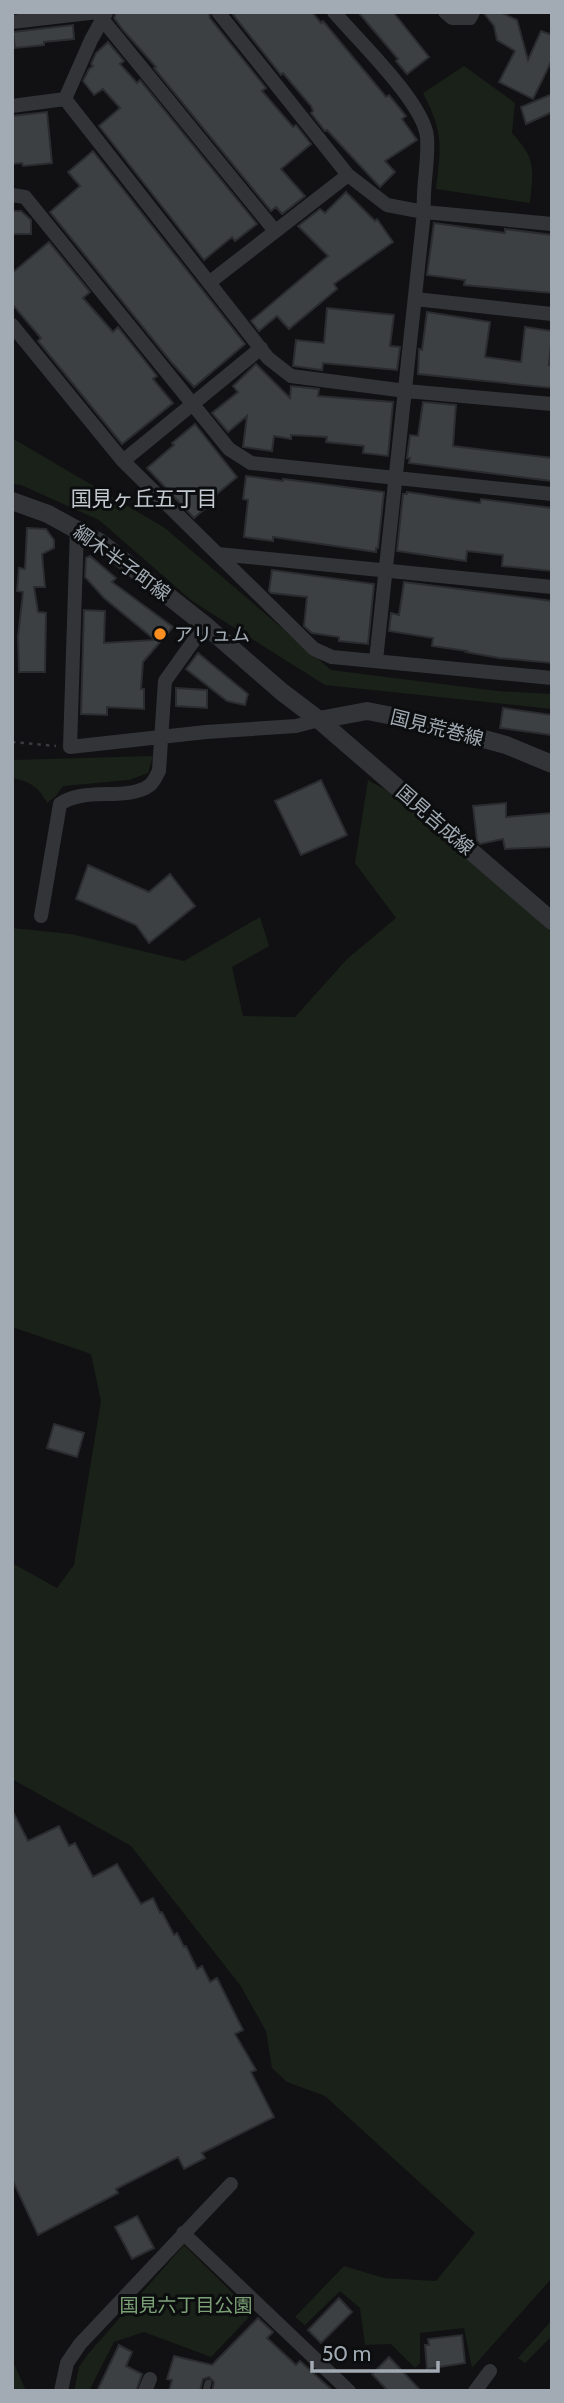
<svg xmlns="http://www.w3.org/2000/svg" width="564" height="2403" font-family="Cabin,'Noto Sans JP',sans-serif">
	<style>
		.green { fill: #192119 }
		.building { fill: #3d4043; stroke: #2b2c2f; stroke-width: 2 }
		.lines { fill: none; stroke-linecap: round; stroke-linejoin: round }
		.path { stroke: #383b3f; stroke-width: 2.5; stroke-dasharray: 3.5 5; stroke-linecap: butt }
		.service { stroke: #323438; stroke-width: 7 }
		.minor { stroke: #323438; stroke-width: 14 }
		.tertiary { stroke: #323438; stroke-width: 18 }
		.poi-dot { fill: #fb8e21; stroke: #0c0d0e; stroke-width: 2.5 }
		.labels { text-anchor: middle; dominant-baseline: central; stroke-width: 6; stroke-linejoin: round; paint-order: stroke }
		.street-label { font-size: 19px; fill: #a2abb4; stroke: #0c0d0e }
		.poi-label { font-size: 19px; fill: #a2abb4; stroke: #0c0d0e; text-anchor: start }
		.park-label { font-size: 19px; fill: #7ca177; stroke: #0c0d0e }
		.neighbourhood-label { font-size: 21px; fill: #c3c9d0; stroke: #0c0d0e }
	</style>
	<rect width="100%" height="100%" fill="#111113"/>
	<path class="green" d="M464,66L515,103L512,133C537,160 533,169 530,203L436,189C441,146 444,133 423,93Z
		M12,438L165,528L331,670L497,691L552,694V709L325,685L192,601L99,520L21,485L12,484Z
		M153,756L148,773L129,780L63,786L55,797L47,803C39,787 29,781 12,778V760Z
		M368,780L386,790L552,932V2278L472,2368L464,2328L420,2333V2363L415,2368L391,2344L365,2345L360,2308L340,2291L305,2325L295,2317L344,2266L384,2278L436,2281L475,2233L325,2096L287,2082L272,2068L266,2031L240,1985L131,1846L12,1779V1563L57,1588L74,1565L101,1401L91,1354L12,1327V928L71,934L184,961L260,917L269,946L232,967L243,1016L295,1017L347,959L396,918L355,863Z
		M184,2245L253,2313L211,2357L144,2332L114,2342L89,2391H74L79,2367L88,2354Z
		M552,2320V2336L525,2363L518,2358Z
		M12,2359L26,2391H12Z"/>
	<path class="building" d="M116,12H209L210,18L266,88L262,91L293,127L296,125L311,144L281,169L305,196L282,214L276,207L271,211L154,68L156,67L123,30L114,18Z
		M231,12H312L321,23L323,21L386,97L389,95L406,116L402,119L417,140L385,161L395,172L380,187L327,130L325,131L311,113L313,111L311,106L283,73L281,75Z
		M358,12H393L429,57L407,74L396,61L398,59Z
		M483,12H500L517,20L528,60L541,31L552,35V60L533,99L499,82L515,51L497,40L494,26Z
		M73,25L74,39L44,42V45L15,48L13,32Z
		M108,42L124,61L120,64L137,83L140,80L257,224L235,241L232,237L204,260L99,126L120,108L103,89L94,95L83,81L89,69L93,66L91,64L96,53Z
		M552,94V112L526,124L521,107Z
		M47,112L52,163L23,166L22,163L12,164V116Z
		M93,151L245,344L194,387L172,363L50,212L80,186L68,172Z
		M346,192L375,221L377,219L393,242L334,284L337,289L289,329L277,316L259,331L251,321L328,256L298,226L320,209L325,213Z
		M12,211H21L31,220V234H12Z
		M434,223L505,233V229L552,235V293L464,285L465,280L427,275Z
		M49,242L90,292L83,298L113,332L118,327L157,376L153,379L173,403L122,444L38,341L41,338L12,304V273Z
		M327,308L394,315L390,346L400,347L397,370L323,363L322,370L293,366L296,340L324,343Z
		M427,312L490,322L485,357L521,362L525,327L552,331L549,365H552V388L418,374L419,349L422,350Z
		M256,364L290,398L291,386L319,389L318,396L393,402L388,456L363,453L364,446L326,442L327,437L291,435V439L274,436L272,451L243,447L247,416L228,432L212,413L238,392L233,386Z
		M423,402L456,405L453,446L552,458V481L409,463L410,458H407L410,435L418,436Z
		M195,424L237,477L212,498L214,501L194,518L147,468L174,445L172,443Z
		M246,476L283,481V479L384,492L378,548H376V552L273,537V541L244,537L248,500L243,499Z
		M407,492L480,503L481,499L552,508V571L502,566L503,555L467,551L466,561L397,551L403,494H407Z
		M27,528L46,529L54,540V548L42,554L45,587H34L38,612L46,613L45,672H19L18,637L23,592L17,591L19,568L25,569Z
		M90,556L116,578L112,582L173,627L143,662L141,689H144V709L107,707V715L81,714L84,610L105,611L104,643L155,640L104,598L85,577L86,558Z
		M272,570L374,584L368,644L339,641V637L312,633L304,626L307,597L271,593L269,591Z
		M404,582L552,601V663L499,658L466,652L467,651L432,646L433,638L389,631L391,613L399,615Z
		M198,653L248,694L245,705L227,701L186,669Z
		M176,688L207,690V708L176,706Z
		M503,708L552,715V735L500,728Z
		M321,780L347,835L301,855L275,801Z
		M506,803V817L552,813V847L505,849L503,839L480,844L477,841L473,806Z
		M88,865L149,892L170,874L195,906L149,943L136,925L76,899Z
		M54,1424L84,1433L77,1457L47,1448Z
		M12,1810L28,1841L59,1826L69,1846L75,1843L93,1877L117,1864L141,1904L153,1898L160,1913L162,1912L174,1935L177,1933L184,1947L186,1946L197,1969L202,1966L210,1982L217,1978L243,2030L235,2034L256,2070L251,2072L274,2117L202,2153L205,2158L184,2169L178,2157L116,2189L118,2193L38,2235L12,2179Z
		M137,2216L154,2248L132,2259L115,2227Z
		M339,2298L352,2312L321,2343L308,2330Z
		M258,2318L273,2332L267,2338L296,2365L300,2361L333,2391H212L214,2382L209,2377L203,2379L200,2391H169L172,2380L167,2379L174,2356L212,2365Z
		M462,2335L465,2363L427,2369L425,2345H429L428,2339Z
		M119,2345L132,2352L126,2366L142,2374L136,2391H97Z
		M389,2357L406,2375L421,2391H388L372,2374Z"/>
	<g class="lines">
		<path class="path" d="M12,742L56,746"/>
		<path class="service" d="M206,2391L208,2383"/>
		<path class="minor" d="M218,12L348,175L387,205L424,212L552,224
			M334,12C357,39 424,103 427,137C429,162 422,187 424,212L376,660
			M445,12L452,18H470L473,12
			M102,19L275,231
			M12,22L98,12
			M65,99L268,358L291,376L406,391L552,404
			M12,106L65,99L91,40L106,13
			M12,195L25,197L229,449L251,463L552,494
			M210,282L348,175
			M415,299L552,314
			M12,325L123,461L314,649L332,657L552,678
			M123,461L261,348
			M77,529L70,747L206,732L296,726L319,720
			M218,554L552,587
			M41,916L60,804C85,786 128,802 150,785C154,782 156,776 159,771L165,681L205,625
			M183,2233L349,2391
			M61,2391L67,2363L80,2344L231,2184
			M145,2391L150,2379
			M475,2391L490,2371"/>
		<path class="tertiary" d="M12,501L48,514L101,543L205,625L282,692L319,720L552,921
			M319,720L367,711L418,721L506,745L552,764"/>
	</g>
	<circle class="poi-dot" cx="160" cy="634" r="7"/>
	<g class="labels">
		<g class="street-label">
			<text transform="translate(122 563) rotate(36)">綱木半子町線</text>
			<text transform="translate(437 728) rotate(14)">国見荒巻線</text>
			<text transform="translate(435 820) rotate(41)">国見吉成線</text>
		</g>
		<g class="poi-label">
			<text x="174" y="634">アリュム</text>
		</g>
		<g class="park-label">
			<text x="186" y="2305">国見六丁目公園</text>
		</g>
		<g class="neighbourhood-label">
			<text x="144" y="498">国見ヶ丘五丁目</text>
		</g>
	</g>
	<rect width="564" height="2403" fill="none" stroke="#a2abb4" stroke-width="28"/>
	<path d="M312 2361v10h126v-10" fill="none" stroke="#a2abb4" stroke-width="3.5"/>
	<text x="322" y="2361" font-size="21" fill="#a2abb4" stroke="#0c0d0e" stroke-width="5" paint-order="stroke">50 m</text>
</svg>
